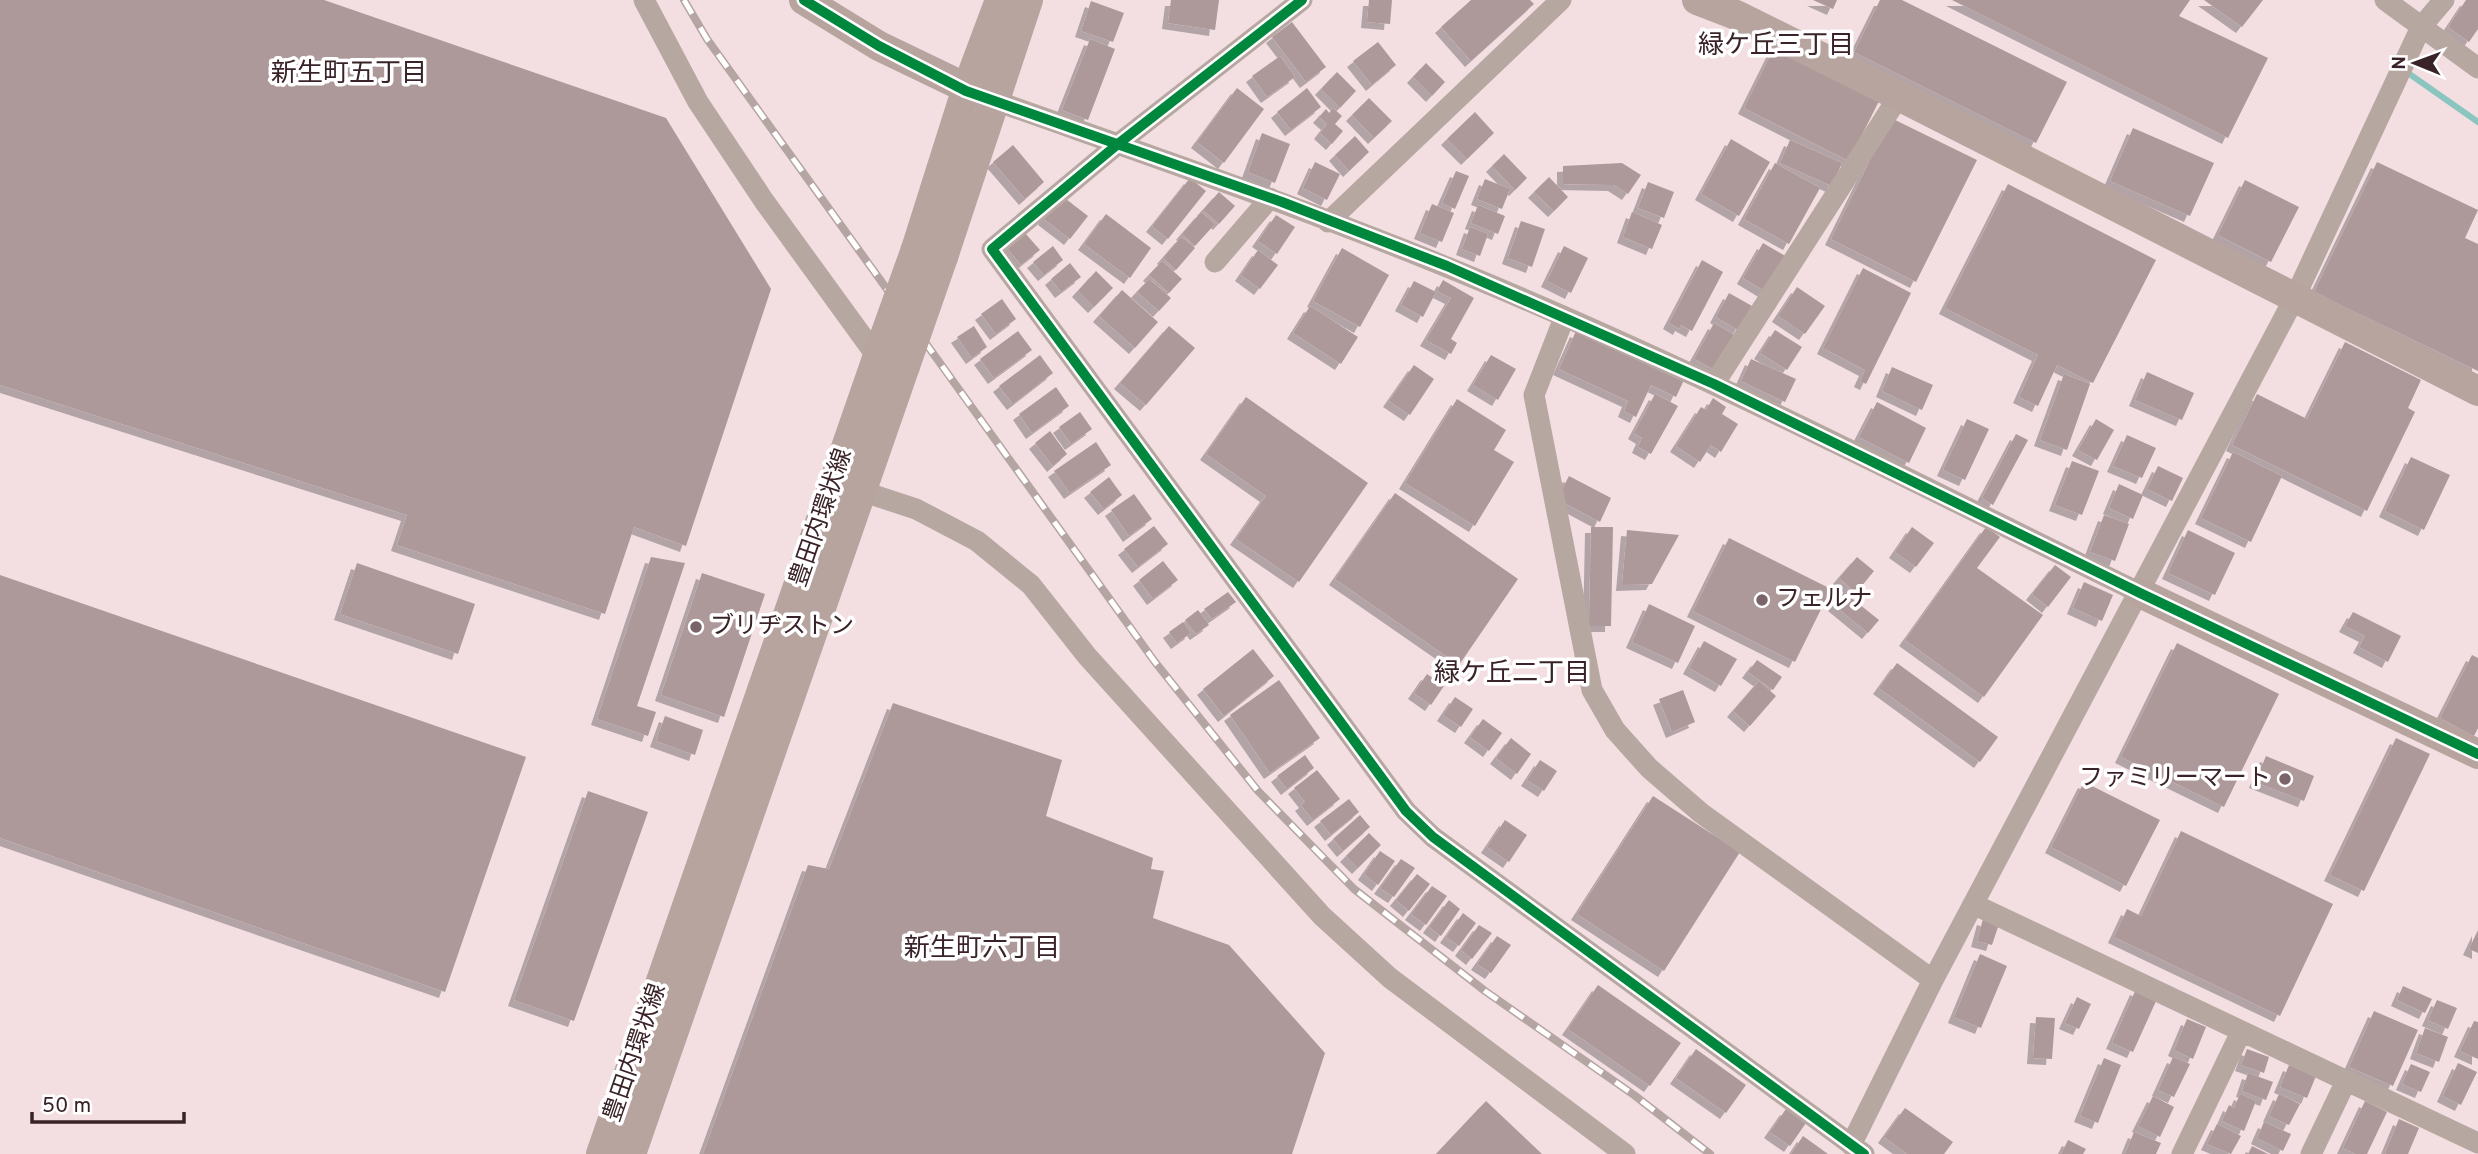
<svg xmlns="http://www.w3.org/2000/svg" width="2478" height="1154" font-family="Overpass,'Noto Sans JP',sans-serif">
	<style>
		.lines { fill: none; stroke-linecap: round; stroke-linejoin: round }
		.stream { stroke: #8ac6bf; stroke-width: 6 }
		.building { fill: #ad9999; filter: url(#shadow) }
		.street { stroke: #b7a7a1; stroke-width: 21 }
		.secondary { stroke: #b7a49e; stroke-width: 30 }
		.rail-casing { stroke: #b4a4a2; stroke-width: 8 }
		.rail { stroke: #fff; stroke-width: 5; stroke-dasharray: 16; stroke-linecap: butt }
		.secondary-bridge { stroke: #b7a49e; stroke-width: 30 }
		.cycleway-casing { stroke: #fff; stroke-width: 15 }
		.cycleway { stroke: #00873e; stroke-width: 10 }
		.poi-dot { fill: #7b6469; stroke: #fff; stroke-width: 2.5 }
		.labels { text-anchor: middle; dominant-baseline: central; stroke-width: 7; stroke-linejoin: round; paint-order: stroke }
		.street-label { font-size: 24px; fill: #3a2328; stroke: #fff }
		.poi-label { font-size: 24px; fill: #3a2328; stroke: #fff; text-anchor: start }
		.neighbourhood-label { font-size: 26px; fill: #3a2328; stroke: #fff }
	</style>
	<defs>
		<filter id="shadow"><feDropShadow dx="-6" dy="6" stdDeviation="0" flood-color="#0004"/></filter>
	</defs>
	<rect width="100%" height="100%" fill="#f3dee2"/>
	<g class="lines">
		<path class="stream" d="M2408,73L2478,122"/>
	</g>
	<path class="building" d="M0,0H324L666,118L771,289L686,546L634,527L605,614L397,545L407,515L0,385Z
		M1171,0H1219L1215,30L1168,23Z
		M1369,0H1392L1390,24L1367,22Z
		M1471,0H1530L1534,4L1471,61L1441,27Z
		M1813,0H1837L1833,9Z
		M1880,0H1902L2067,82L2036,143L1854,52Z
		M1952,0H2190L2179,16L2268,58L2228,138Z
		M2204,0H2263L2242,27Z
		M2466,0H2478V29L2469,42L2448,27Z
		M1091,1L1124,13L1113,42L1081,31Z
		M1292,22L1326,67L1306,82L1272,37Z
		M1090,39L1115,49L1088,120L1062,110Z
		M1378,42L1396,65L1372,85L1353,61Z
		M1774,48L1879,101L1849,161L1744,108Z
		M1280,56L1295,77L1267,97L1252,76Z
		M1426,63L1445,82L1432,96L1413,77Z
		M1337,72L1356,91L1340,108L1321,89Z
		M1237,88L1264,109L1224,163L1197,142Z
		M1307,88L1321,107L1291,130L1277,112Z
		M1369,98L1392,121L1374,138L1352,115Z
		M1333,108L1342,116L1335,124L1343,131L1332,144L1320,133L1327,124L1319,117L1326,109L1329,113Z
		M1475,112L1494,133L1467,159L1447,139Z
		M1891,118L1977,160L1916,282L1831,239Z
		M2133,128L2214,163L2190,216L2110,181Z
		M1262,133L1290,144L1275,183L1248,172Z
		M1355,136L1369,152L1349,171L1335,155Z
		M1731,139L1770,162L1739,216L1701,194Z
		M1790,140L1842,163L1832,186L1780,163Z
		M1013,145L1044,182L1025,199L993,162Z
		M1504,154L1527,178L1515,190L1492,166Z
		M1315,162L1340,174L1327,200L1303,188Z
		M2377,162L2478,210L2465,238L2478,244V371L2314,292Z
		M1622,163L1641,175L1628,194L1614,185L1563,184V166Z
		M1775,163L1820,188L1789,244L1744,219Z
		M1456,171L1469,176L1455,209L1442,203Z
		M1549,177L1568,197L1554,211L1534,192Z
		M1190,178L1206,191L1168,239L1152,226Z
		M1485,179L1510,189L1502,209L1477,199Z
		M2245,180L2299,207L2271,262L2218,235Z
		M1648,182L1674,192L1664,218L1638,208Z
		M2008,184L2156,260L2093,383L2057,365L2038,406L2019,397L2038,355L1945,308Z
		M1219,192L1235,206L1219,224L1203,210Z
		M1062,196L1088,216L1070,239L1044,219Z
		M1432,204L1454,213L1442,242L1420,233Z
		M1478,205L1505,216L1498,234L1471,223Z
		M1201,212L1215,224L1195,246L1182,234Z
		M1632,212L1662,225L1652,249L1623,237Z
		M1106,214L1151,248L1130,278L1084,244Z
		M1276,215L1295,227L1277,254L1258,241Z
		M1521,221L1545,229L1532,267L1508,258Z
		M1470,227L1488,234L1480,256L1462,249Z
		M1025,233L1040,250L1021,265L1007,248Z
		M1181,237L1195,248L1176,270L1163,258Z
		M1763,243L1787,257L1766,292L1743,278Z
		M1053,246L1063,260L1044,275L1033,262Z
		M1564,246L1588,258L1571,293L1547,281Z
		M1342,248L1389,275L1360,327L1313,301Z
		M1258,250L1278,265L1260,289L1241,275Z
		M1702,260L1723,272L1692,331L1681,325L1679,329L1669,323Z
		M1162,261L1182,279L1169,293L1149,275Z
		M1070,263L1081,277L1061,292L1051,279Z
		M1863,268L1911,293L1866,384L1860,381L1865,370L1823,348Z
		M1096,271L1113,288L1094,307L1078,291Z
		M1149,279L1171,298L1159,311L1137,292Z
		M1443,280L1474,298L1451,339L1457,343L1451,354L1426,340L1451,298L1437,291Z
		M1414,281L1436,292L1423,317L1401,305Z
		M1797,287L1825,306L1805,334L1778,316Z
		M1122,290L1158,322L1135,348L1099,316Z
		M1729,293L1752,306L1738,330L1716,317Z
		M1002,299L1016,319L996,334L981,314Z
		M1310,306L1358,337L1341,364L1293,333Z
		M1714,323L1738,337L1719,372L1694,359Z
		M974,326L987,347L972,358L957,337Z
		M1169,326L1195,348L1146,405L1120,383Z
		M1775,330L1802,347L1787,370L1760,353Z
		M1018,331L1032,350L994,378L980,359Z
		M1576,331L1684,380L1676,397L1651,385L1636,417L1624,411L1628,401L1559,369Z
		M2345,342L2421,380L2408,408L2415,412L2367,511L2232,445L2257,394L2307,419Z
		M1040,355L1053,373L1013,404L999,386Z
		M1491,355L1516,369L1498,400L1473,385Z
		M1751,359L1796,379L1785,402L1741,381Z
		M1414,365L1434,379L1410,415L1389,401Z
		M1892,367L1933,385L1922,410L1882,391Z
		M2147,372L2194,393L2182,420L2135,400Z
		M2064,374L2090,384L2067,450L2040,440Z
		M1056,387L1069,406L1032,433L1019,414Z
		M1655,394L1678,406L1651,454L1638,447L1642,438L1634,433Z
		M1246,397L1368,483L1299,582L1236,539L1266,496L1206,454Z
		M1713,398L1726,407L1722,414L1738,424L1721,452L1711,445L1700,462L1676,446L1701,407L1706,410Z
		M1457,399L1506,430L1494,450L1514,462L1475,526L1405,483Z
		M1877,402L1926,428L1909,463L1859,437Z
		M1080,412L1092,429L1071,444L1059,427Z
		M1967,419L1989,429L1965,480L1943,470Z
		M2096,419L2114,430L2097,460L2078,450Z
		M1050,431L1067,454L1053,466L1035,443Z
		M2016,434L2028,440L1993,505L1982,498Z
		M2127,435L2156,448L2142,478L2113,466Z
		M1096,442L1111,465L1070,493L1054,471Z
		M2233,452L2282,476L2251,542L2201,518Z
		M2411,457L2450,475L2424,530L2385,511Z
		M2072,461L2099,471L2082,515L2055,505Z
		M2158,466L2183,478L2172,501L2147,489Z
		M1569,476L1611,498L1600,522L1557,499Z
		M1109,477L1122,495L1104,509L1090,492Z
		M2119,484L2143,495L2133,519L2109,508Z
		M1395,493L1518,579L1459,665L1335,579Z
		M1134,494L1152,519L1129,536L1111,510Z
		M2104,515L2129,524L2115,561L2090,552Z
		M1154,526L1168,544L1138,567L1124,549Z
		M1591,527H1613L1611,626H1589Z
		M1912,527L1934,543L1916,567L1895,552Z
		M1986,527L2000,537L1977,568L2043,615L1984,697L1905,640Z
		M1627,530L1679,535L1652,584L1622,585Z
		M2188,530L2235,553L2215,595L2168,573Z
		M1729,538L1831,589L1795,662L1693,611Z
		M651,557L685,563L637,706L656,712L648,736L597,719Z
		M1857,557L1874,571L1856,593L1839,578Z
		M1163,561L1178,580L1153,599L1139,580Z
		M357,563L475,604L458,654L340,614Z
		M2055,565L2071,577L2048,607L2032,594Z
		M702,573L765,594L724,717L661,695Z
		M0,575L526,757L445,992L0,838Z
		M2084,582L2113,595L2102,621L2073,608Z
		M1228,592L1236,602L1212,619L1204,609Z
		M1844,592L1879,620L1868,633L1834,605Z
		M1649,604L1695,626L1678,663L1632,642Z
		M1198,610L1209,625L1196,634L1185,620Z
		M2353,612L2401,636L2388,662L2359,647L2365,636L2345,626Z
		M1183,622L1191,633L1177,643L1169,632Z
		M1704,641L1737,659L1721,686L1689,668Z
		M2177,643L2279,694L2224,807L2121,757Z
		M1253,649L1274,676L1224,716L1203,689Z
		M2472,655L2478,658V728L2474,736L2440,718Z
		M1757,660L1782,677L1773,690L1748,672Z
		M1897,663L1998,737L1980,762L1879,688Z
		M1427,674L1444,686L1431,705L1414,693Z
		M1279,680L1320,738L1270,773L1230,715Z
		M1759,681L1776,696L1750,726L1733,711Z
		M1683,690L1695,722L1672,732L1659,699Z
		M1455,697L1473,709L1461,727L1443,715Z
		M893,703L1062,760L1046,816L1153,858L1151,869L1164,871L1153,918L1229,945L1325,1053L1292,1154H703L808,865L829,869Z
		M665,716L703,730L695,755L656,741Z
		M1483,719L1502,733L1489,751L1470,737Z
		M1511,738L1531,754L1517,774L1496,758Z
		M2396,738L2430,754L2364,891L2330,875Z
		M1305,755L1314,768L1287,789L1277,776Z
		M2266,756L2314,776L2304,801L2255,782Z
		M1540,760L1557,771L1544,791L1527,780Z
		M1317,770L1340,799L1313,820L1301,805L1305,802L1294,788Z
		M2084,782L2160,820L2126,886L2051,847Z
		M588,791L648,812L574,1021L514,1000Z
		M1653,796L1740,852L1664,971L1577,914Z
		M1349,799L1359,812L1331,835L1320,821Z
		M1360,815L1370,827L1343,851L1333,839Z
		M1505,820L1527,835L1509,862L1487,847Z
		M2181,831L2333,904L2280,1016L2114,937L2127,909L2141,916Z
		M1369,833L1381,845L1358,868L1346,856Z
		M1380,851L1395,861L1378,885L1364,874Z
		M1401,859L1415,868L1394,897L1380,888Z
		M1417,874L1430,884L1409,911L1396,900Z
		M1432,886L1447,896L1426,925L1411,914Z
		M1449,900L1460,909L1441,936L1429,927Z
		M1463,913L1476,923L1459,946L1446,937Z
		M1983,919L1999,924L1992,945L1977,941Z
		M1479,925L1492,933L1472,959L1461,950Z
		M2478,930V953L2469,949Z
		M1497,936L1511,945L1491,973L1477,964Z
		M1980,954L2007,966L1981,1028L1954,1017Z
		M1598,985L1681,1043L1650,1086L1568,1029Z
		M2403,986L2432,999L2425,1013L2397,1000Z
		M2136,989L2157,999L2133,1052L2112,1043Z
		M2077,997L2091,1004L2079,1029L2065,1023Z
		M2437,1000L2457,1008L2448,1029L2428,1020Z
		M2374,1011L2418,1030L2393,1086L2349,1067Z
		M2036,1017L2055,1018L2052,1059L2033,1058Z
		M2187,1019L2206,1027L2193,1059L2174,1050Z
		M2474,1021L2478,1022V1059L2460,1051Z
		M2425,1028L2448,1037L2439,1062L2416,1053Z
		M1696,1049L1746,1085L1726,1113L1676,1078Z
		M2247,1049L2269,1057L2264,1073L2241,1065Z
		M2173,1057L2190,1064L2174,1097L2158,1090Z
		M2104,1058L2121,1065L2098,1123L2080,1116Z
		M2458,1063L2477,1072L2461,1105L2443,1096Z
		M2411,1064L2430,1072L2421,1092L2402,1084Z
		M2289,1065L2316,1076L2307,1098L2280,1087Z
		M2248,1073L2273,1082L2266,1100L2242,1091Z
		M2240,1094L2256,1101L2244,1131L2222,1121L2229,1105L2234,1108Z
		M2279,1094L2300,1104L2289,1125L2269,1116Z
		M2153,1096L2174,1107L2160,1137L2138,1126Z
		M1486,1101L1542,1154H1436Z
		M2365,1101L2387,1112L2367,1154H2356L2343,1148Z
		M1905,1108L1953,1142L1944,1154H1907L1884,1137Z
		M1786,1109L1806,1123L1790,1146L1770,1132Z
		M2399,1119L2419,1128L2408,1154H2387L2385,1153Z
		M2264,1122L2291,1134L2283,1151L2257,1138Z
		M2217,1124L2241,1136L2231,1154L2207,1144Z
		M2134,1132L2161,1143L2156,1154H2125Z
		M1803,1136L1828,1154H1791Z
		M2068,1140L2086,1149L2083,1154H2061Z
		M2252,1146L2268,1154H2248Z"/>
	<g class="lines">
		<path class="street" d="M644,0L698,102L764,201L878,358
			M1302,0L1118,144L992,249L1406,811L1433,837L1864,1154
			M2385,0L2478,68
			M993,100C1145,154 1298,206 1447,267C1684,363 1911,481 2140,593
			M1328,222L1561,0
			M1215,262L1270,198
			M1564,318L1534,395L1592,690L1615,730L1649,768L1701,813L1933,980
			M1714,384L1899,96
			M861,491L916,509L977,541L1031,585L1087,656L1322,916L1390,978L1625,1154
			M1973,904L2478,1143
			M1851,1145L1933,980L2295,297L2421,27L2444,0
			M2182,1154L2241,1032
			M2311,1154L2346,1081"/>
		<path class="secondary" d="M804,0L879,46L983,96
			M1697,0L1736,15L1899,96L2478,391
			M916,249L966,91L1000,0
			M943,257L1028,0
			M2140,593L2478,754
			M601,1154L882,344
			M631,1154L905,366"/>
		<defs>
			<path id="rail" d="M684,0L707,39L1155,662L1258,791L1354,889L1485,991L1634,1095L1710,1154"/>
		</defs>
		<use href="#rail" class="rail-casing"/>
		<use href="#rail" class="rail"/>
		<path class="secondary-bridge" d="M882,344L916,249
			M905,366L943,257"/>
		<defs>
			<path id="cycleway" d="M804,0L879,46L966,91L1282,202L1447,266L1714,384L2140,593L2478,754
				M1302,0L1118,144L992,249L1406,811L1433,837L1864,1154"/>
		</defs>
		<use href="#cycleway" class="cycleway-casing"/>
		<use href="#cycleway" class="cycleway"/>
	</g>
	<g class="poi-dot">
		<circle cx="1762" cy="600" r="7"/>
		<circle cx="696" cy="627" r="7"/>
		<circle cx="2285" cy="779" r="7"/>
	</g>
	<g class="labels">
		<g class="street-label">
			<text transform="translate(822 518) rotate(-71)">豊田内環状線</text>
			<text transform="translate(636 1053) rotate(-71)">豊田内環状線</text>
		</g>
		<g class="poi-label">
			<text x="1776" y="600">フェルナ</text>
			<text x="710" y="627">ブリヂストン</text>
			<text x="2271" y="779" text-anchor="end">ファミリーマート</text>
		</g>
		<g class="neighbourhood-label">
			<text x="1776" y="46">緑ケ丘三丁目</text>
			<text x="349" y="74">新生町五丁目</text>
			<text x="1512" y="674">緑ケ丘二丁目</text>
			<text x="982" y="949">新生町六丁目</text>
		</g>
	</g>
	<g transform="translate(2415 63) rotate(271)" stroke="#ffffff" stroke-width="5" paint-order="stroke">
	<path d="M0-5L12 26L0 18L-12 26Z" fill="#3a2328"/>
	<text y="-10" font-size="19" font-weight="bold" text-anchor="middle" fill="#3a2328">N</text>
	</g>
	<path d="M32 1112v10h152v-10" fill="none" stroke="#3a2328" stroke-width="3.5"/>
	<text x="42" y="1112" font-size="21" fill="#3a2328" stroke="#ffffff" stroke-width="5" paint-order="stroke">50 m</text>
</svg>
